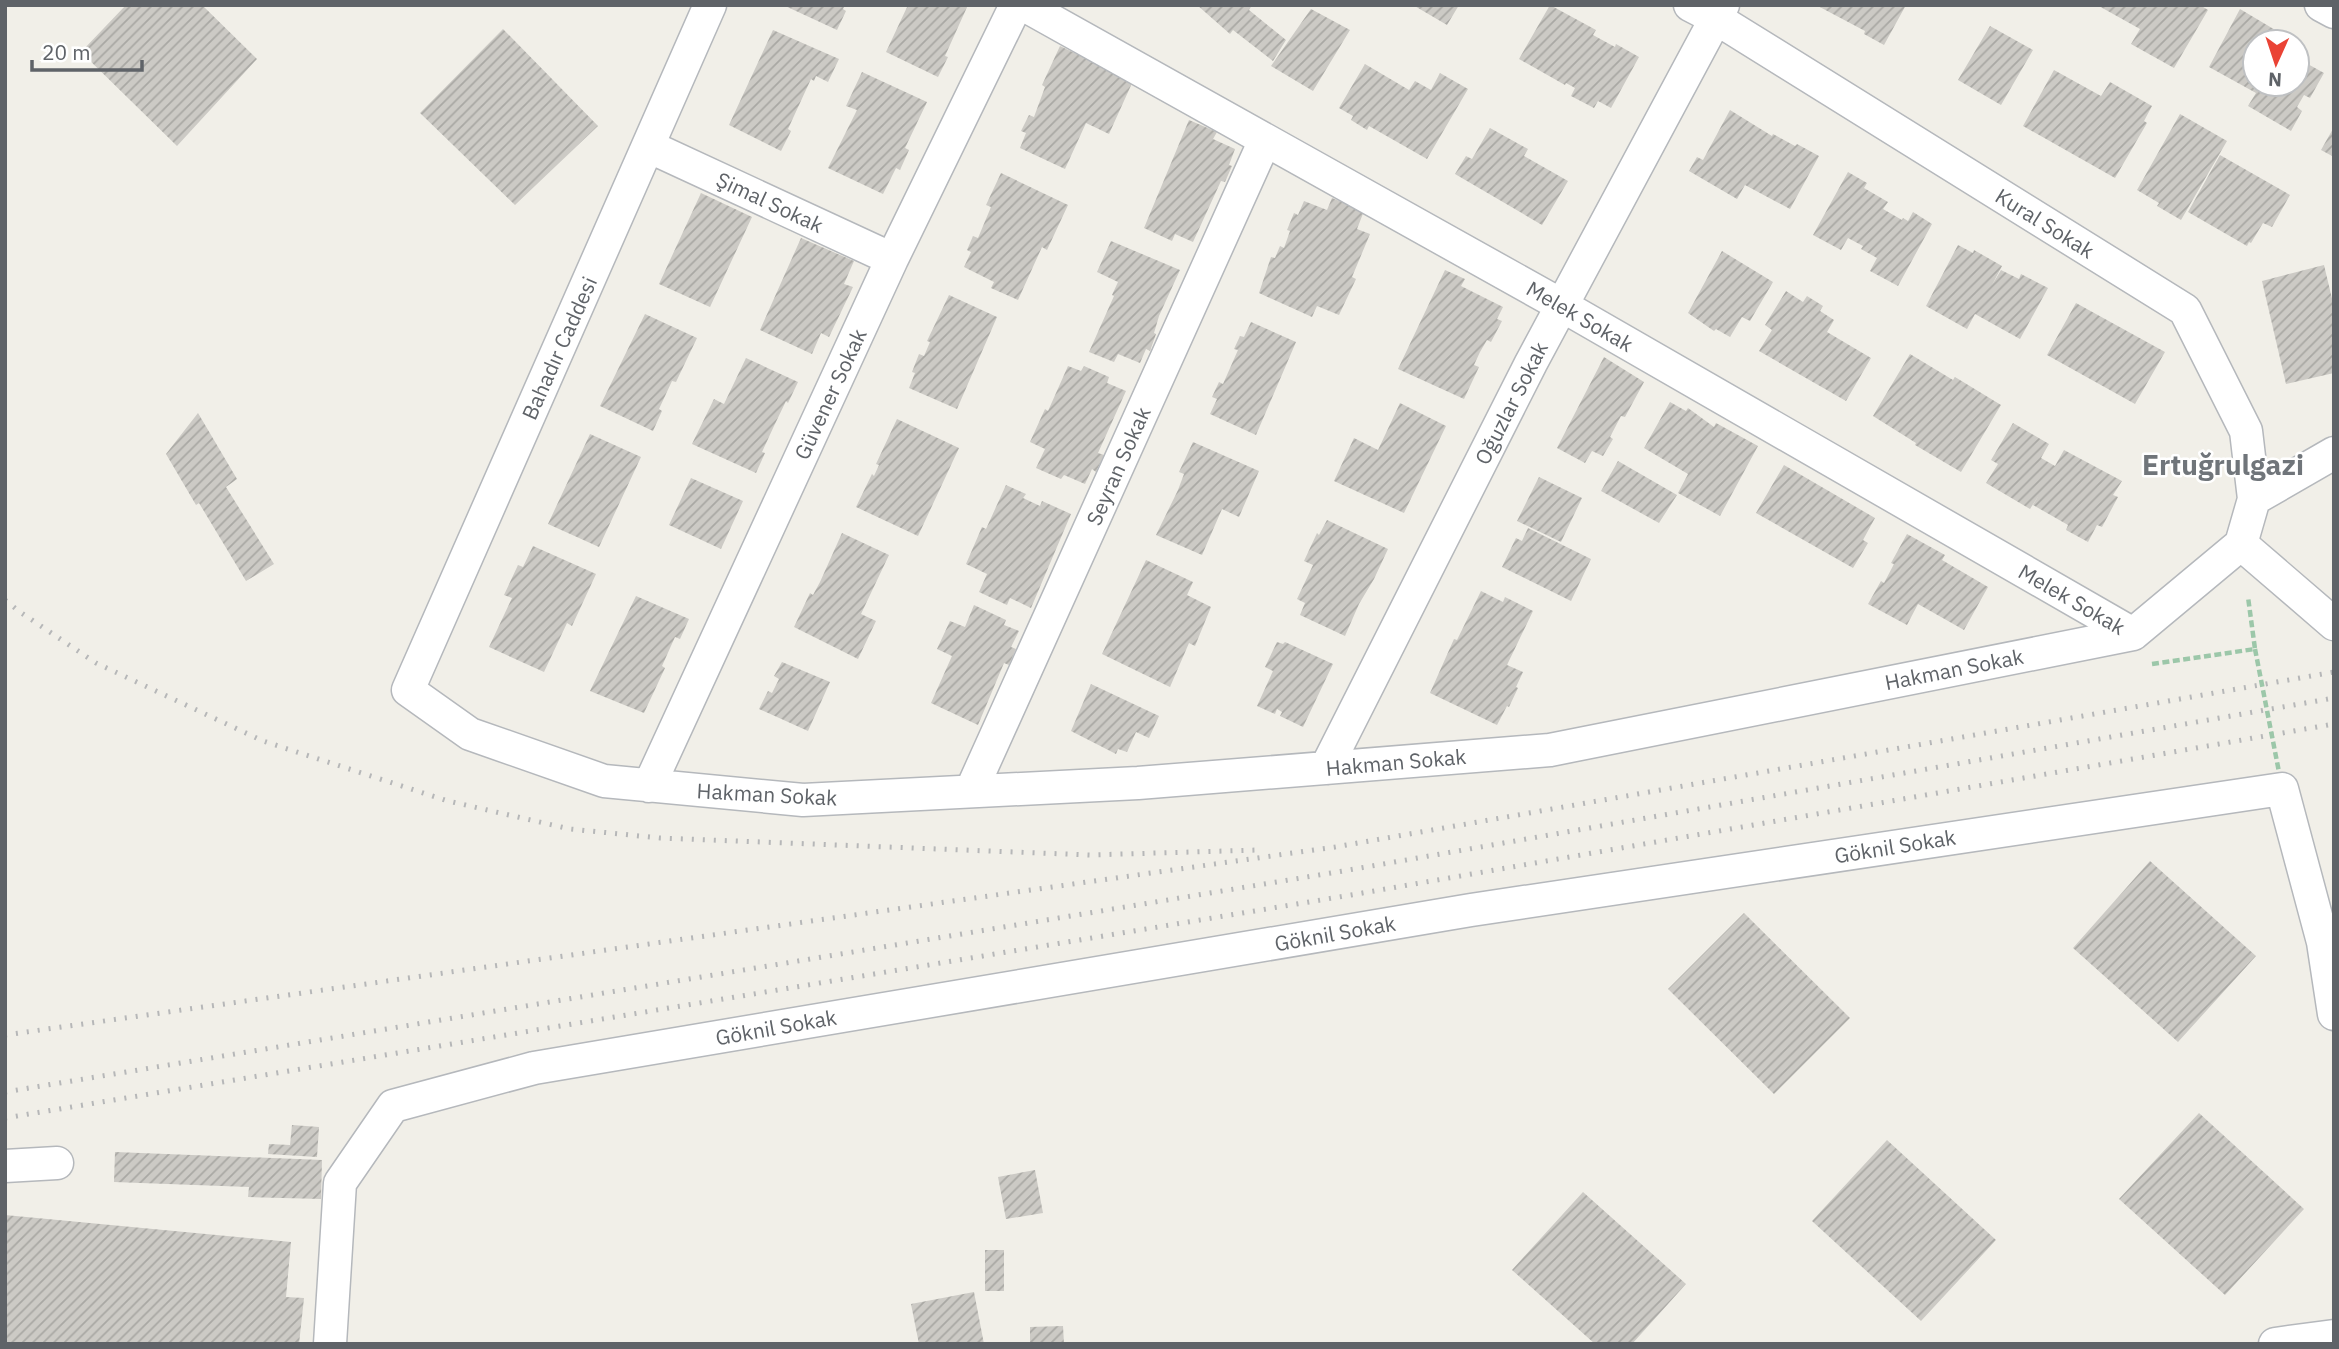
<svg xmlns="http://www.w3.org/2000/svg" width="2339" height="1349" font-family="'IBM Plex Sans',sans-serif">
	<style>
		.building { fill: url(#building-hatch) }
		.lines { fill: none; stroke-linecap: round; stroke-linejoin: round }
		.minor-casing { stroke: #b5b8bc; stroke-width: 35 }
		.path { stroke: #9cc7a9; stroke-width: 4.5; stroke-dasharray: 7 3.5; stroke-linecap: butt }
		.minor { stroke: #fff; stroke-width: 32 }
		.rail { stroke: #b6b7b8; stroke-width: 5; stroke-dasharray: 2 9; stroke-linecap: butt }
		.path-bridge { stroke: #9cc7a9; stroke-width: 4.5; stroke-dasharray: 7 3.5; stroke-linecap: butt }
		.labels { text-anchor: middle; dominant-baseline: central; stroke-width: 5; stroke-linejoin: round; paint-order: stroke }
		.street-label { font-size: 21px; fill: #5f6368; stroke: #fff }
		.district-label { font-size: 28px; font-weight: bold; fill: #70757a; stroke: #fff }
	</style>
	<defs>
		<pattern id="building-hatch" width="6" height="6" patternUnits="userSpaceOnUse" patternTransform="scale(1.75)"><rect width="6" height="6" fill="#cccac5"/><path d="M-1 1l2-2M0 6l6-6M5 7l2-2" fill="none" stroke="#a9a8a4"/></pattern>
	</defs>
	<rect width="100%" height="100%" fill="#f1efe8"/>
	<path class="building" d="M126,5H202L257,59L177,146L81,52Z
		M783,5H845L843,9L846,11L837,30Z
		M908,5H968L945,56L948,57L938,77L886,52Z
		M1197,5H1252L1249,10L1286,40L1273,61L1233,30L1230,34Z
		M1413,5H1459L1447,25Z
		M1550,5L1596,30L1593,35L1615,47L1616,44L1639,57L1611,108L1598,101L1594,108L1571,96L1575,88L1566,83L1565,85L1519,59Z
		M1816,5H1906L1884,45L1864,34L1865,31Z
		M2097,5H2200L2208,10L2174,68L2131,44L2140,29Z
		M1311,9L1350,30L1313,91L1271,66Z
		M2240,9L2287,37L2285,42H2255V84H2297V58L2324,73L2310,98L2304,95L2297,107L2302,111L2291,131L2248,106L2256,93L2209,67Z
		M1990,26L2033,50L2001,105L1958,80Z
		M503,29L598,126L515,205L420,113Z
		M773,30L839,59L828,82L816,76L814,81L811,79L788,129L791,131L781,151L729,125Z
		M1060,46L1133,81L1109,134L1086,123L1065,169L1020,148L1026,133L1021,131L1029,115L1034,117L1045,87L1042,85Z
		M1365,64L1409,90L1415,81L1431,90L1440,73L1468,89L1427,159L1369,126L1367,130L1351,120L1353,116L1339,108Z
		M2054,70L2101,96L2110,82L2152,106L2144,121L2147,123L2115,178L2023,126Z
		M862,72L927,102L905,148L909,150L900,170L896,168L883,194L828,168L857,110L846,106Z
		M1730,110L1772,136L1773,134L1795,146L1797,144L1819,156L1790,209L1745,185L1737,199L1689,171L1697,157L1703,160Z
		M2180,114L2227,141L2181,220L2157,206L2159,203L2137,190Z
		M1189,120L1217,132L1213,139L1235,149L1229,165L1232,166L1225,182L1221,181L1193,242L1175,234L1172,241L1144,228Z
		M2334,127V157L2321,150Z
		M1490,128L1528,149L1524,156L1568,181L1542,225L1455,174L1466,156L1472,159Z
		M2220,155L2290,195L2272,227L2263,223L2251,243L2249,242L2247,246L2188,212Z
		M1848,172L1867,183L1864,188L1888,202L1883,209L1902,220L1903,218L1908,221L1913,212L1932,224L1898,286L1870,271L1877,258L1861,249L1863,246L1848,238L1841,250L1813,235Z
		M1001,173L1068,205L1047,250L1042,247L1018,300L991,288L994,282L964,267L971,252L967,250L973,236L978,238L991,207L986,205Z
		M701,193L752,217L710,307L659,284Z
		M1332,198L1364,211L1357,229L1370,234L1352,277L1356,279L1339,315L1317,306L1312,317L1259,293L1271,257L1275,258L1280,246L1284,248L1290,231L1287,230L1294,213L1298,215L1304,201L1327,210Z
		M801,238L854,261L844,284L853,287L829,337L821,333L812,354L760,330Z
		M1111,241L1180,270L1159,316L1154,333L1156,334L1150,351L1146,349L1140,363L1118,354L1114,362L1089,352L1114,296L1112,295L1118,282L1097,272Z
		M1958,245L1973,253L1974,250L2002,266L1992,285L2001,270L2019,279L2021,274L2048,288L2020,339L1975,314L1967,329L1926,306Z
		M1722,251L1773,282L1750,321L1742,317L1730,337L1716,329L1714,331L1688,313Z
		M2324,265L2334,307V373L2286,384L2262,281Z
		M1445,270L1465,279L1461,286L1503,307L1497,319L1502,321L1491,342L1487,340L1480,352L1474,365L1479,367L1464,399L1398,369Z
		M1786,291L1803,302L1807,296L1823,306L1820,311L1834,320L1827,332L1871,358L1846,401L1759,351L1772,330L1765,325Z
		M949,295L997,317L957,409L909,388L915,373L912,372L919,354L924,356L930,342L927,341Z
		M2076,303L2165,352L2135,404L2047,355Z
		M645,314L697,338L676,382L672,381L659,409L662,411L653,431L600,406Z
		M1251,322L1296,342L1256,435L1210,414L1217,399L1212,397L1219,382L1223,384L1238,350L1234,349L1240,336L1244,337Z
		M1910,354L1953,380L1955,377L2001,405L1961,472L1915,445L1916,443L1873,416Z
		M1604,357L1644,382L1625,417L1621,416L1610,437L1613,439L1603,456L1592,451L1585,463L1557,448Z
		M746,358L798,382L788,403L786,401L774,426L762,452L765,453L756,473L692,444L714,399L724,404Z
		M1068,366L1081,371L1084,366L1109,377L1107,383L1126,391L1098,453L1104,455L1096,472L1092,469L1085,484L1064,475L1061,479L1036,468L1045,449L1030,442L1045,409L1048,411Z
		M1670,402L1686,411L1688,408L1714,427L1716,423L1758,446L1720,516L1678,493L1688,474L1644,448Z
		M1400,403L1446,426L1404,513L1334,481L1354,438L1378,450Z
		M198,413L237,479L226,487L274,564L246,581L199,503L196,505L166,454Z
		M897,419L959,448L918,536L856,507L872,474L874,476L879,465L876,464Z
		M2013,423L2049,444L2041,458L2055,466L2064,450L2122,481L2113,495L2118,497L2102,527L2097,525L2088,542L2066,530L2068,525L2033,505L2039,495L2030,509L1986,483L1998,464L1991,460Z
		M590,434L641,457L599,547L548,524Z
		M1193,442L1259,471L1239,517L1222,509L1202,555L1156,535L1178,490L1184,474L1179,472Z
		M1618,461L1677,495L1659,523L1601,491Z
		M1784,465L1875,518L1863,540L1868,543L1853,568L1756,513Z
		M1539,477L1582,498L1561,542L1517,521Z
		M691,478L743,501L721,549L669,525Z
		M1006,485L1026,494L1023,498L1040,506L1042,501L1071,514L1031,608L1010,598L1007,605L979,592L987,574L966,564L982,527L986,529Z
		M1327,520L1388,549L1374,579L1359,604L1345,636L1300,615L1305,603L1297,599L1313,565L1304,561L1317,533L1319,535Z
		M1528,528L1591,559L1571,601L1502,567L1516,538L1522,541Z
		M842,533L889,555L861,614L876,621L858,659L794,627L810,593L813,595L820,582Z
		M1907,534L1945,555L1942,560L1988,587L1964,630L1918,604L1907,625L1868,604L1881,581L1884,583L1894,564L1891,563Z
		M533,546L596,574L572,626L567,623L544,672L489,647L512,598L504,595L518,565L523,567Z
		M1146,560L1193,582L1187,595L1211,607L1195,646L1189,643L1170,687L1102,654Z
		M1481,591L1503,602L1505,597L1533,611L1507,665L1523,672L1516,687L1518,688L1509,707L1507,706L1497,725L1430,693L1454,639L1457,640Z
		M636,596L689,619L680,639L675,637L662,666L665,668L644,713L590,691Z
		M974,605L1006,620L1004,625L1019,631L1011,647L1016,649L1009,665L1004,663L978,725L931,703L952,656L937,649L950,621L965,627Z
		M1277,642L1283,644L1285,642L1333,664L1303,727L1280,716L1282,712L1277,709L1275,714L1257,706L1273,671L1265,667Z
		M782,662L830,682L808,731L759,709L768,691L772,693L779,679L774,676Z
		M1091,684L1159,716L1149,738L1136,732L1127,752L1118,749L1116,754L1071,731Z
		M2150,861L2256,956L2178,1042L2073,948Z
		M1744,913L1850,1018L1774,1094L1668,989Z
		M2199,1113L2304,1209L2225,1295L2119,1199Z
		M292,1125L319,1127L317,1157L268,1154L269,1144L290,1145Z
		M1887,1140L1996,1240L1921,1321L1812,1221Z
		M115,1152L322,1160L321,1199L248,1197L249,1187L114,1182Z
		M1035,1170L1043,1213L1006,1219L998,1177Z
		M1583,1192L1686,1284L1632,1344H1595L1512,1270Z
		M5,1215L291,1242L286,1297L304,1298L299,1344H5Z
		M985,1250H1004V1291H985Z
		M974,1292L984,1344H919L911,1304Z
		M1063,1326L1064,1344H1030V1327Z"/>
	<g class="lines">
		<defs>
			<path id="minor" d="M710,5L408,690L470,734L604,781L803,800L1138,783L1550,750L2133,634L2241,544L2334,624
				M1024,5L1561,305L2133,634
				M1690,5L1717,19L2185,310L2246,431L2254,499L2241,544
				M2321,5L2334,12
				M648,146L892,259
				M2254,499L2334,453
				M1326,768L1531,363L1723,5
				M649,786L892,259L1016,5
				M971,791L1265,140
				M5,1166L57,1163
				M330,1344L340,1183L393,1106L534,1068L1471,910L2282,789L2323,942L2334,1014
				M2275,1344L2334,1336"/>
		</defs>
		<use href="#minor" class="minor-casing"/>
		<path class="path" d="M2152,664L2255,649L2248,597"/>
		<use href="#minor" class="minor"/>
		<path class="rail" d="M5,600L20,612L96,663L263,741L448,801L570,829L660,838L1090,855L1258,850
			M5,1035L1335,847L2334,672
			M5,1092L1343,871L2334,698
			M5,1118L1351,895L2334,724"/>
		<path class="path-bridge" d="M2255,649L2279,772"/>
	</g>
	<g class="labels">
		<g class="street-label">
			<text transform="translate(770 202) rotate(25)">Şimal Sokak</text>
			<text transform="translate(2045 223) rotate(32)">Kural Sokak</text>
			<text transform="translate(1580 316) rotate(30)">Melek Sokak</text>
			<text transform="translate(559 348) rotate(-66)">Bahadır Caddesi</text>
			<text transform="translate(830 394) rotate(-65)">Güvener Sokak</text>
			<text transform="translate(1511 403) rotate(-63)">Oğuzlar Sokak</text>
			<text transform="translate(1118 466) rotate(-66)">Seyran Sokak</text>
			<text transform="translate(2072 599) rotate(30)">Melek Sokak</text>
			<text transform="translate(1954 669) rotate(-11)">Hakman Sokak</text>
			<text transform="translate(1396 762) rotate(-5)">Hakman Sokak</text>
			<text transform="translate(767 794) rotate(3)">Hakman Sokak</text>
			<text transform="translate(1895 846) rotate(-9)">Göknil Sokak</text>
			<text transform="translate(1335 933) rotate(-10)">Göknil Sokak</text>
			<text transform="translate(776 1027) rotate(-10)">Göknil Sokak</text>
		</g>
		<g class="district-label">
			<text x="2223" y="464">Ertuğrulgazi</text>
		</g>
	</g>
	<rect width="2339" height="1349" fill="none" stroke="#5f6368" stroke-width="14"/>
	<g transform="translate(2276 63) rotate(183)"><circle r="33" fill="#ffffff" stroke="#bfc1c3" stroke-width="2"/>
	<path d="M0-5L12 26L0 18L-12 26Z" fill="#ea4335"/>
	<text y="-10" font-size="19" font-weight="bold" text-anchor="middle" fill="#5f6368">N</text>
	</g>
	<path d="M32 60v10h110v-10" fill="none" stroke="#5f6368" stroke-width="3.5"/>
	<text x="42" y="60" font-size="21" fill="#5f6368" stroke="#ffffff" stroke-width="5" paint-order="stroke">20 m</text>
</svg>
